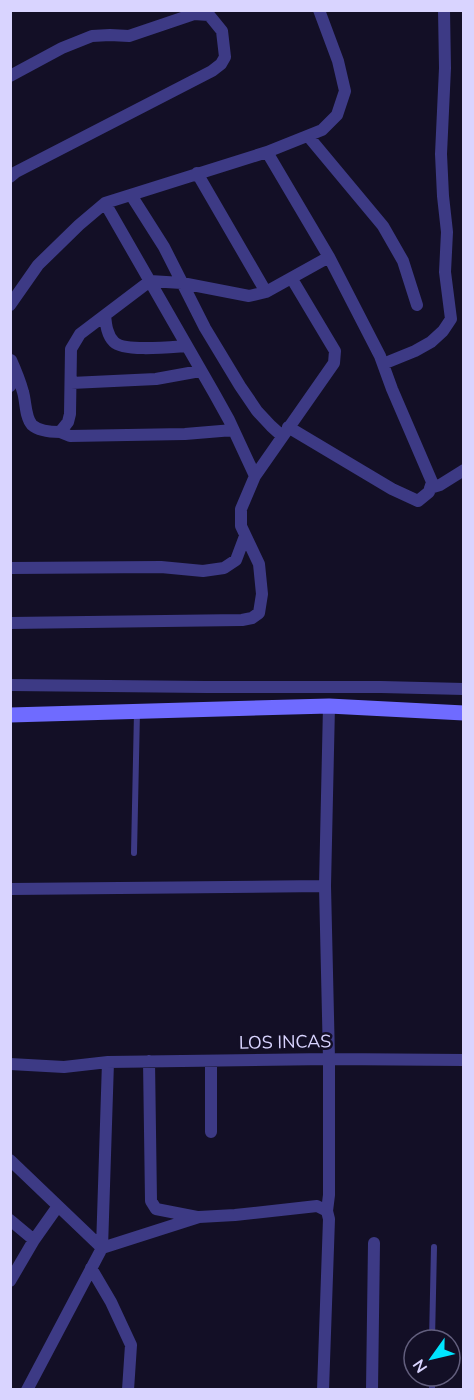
<svg xmlns="http://www.w3.org/2000/svg" width="474" height="1400" font-family="'Nunito Sans',sans-serif">
	<style>
		.lines { fill: none; stroke-linecap: round; stroke-linejoin: round }
		.lane { stroke: #3d3a85; stroke-width: 6 }
		.street { stroke: #3d3a85; stroke-width: 12 }
		.secondary { stroke: #6f6bff; stroke-width: 15 }
		.labels { text-anchor: middle; dominant-baseline: central; stroke-width: 5; stroke-linejoin: round; paint-order: stroke }
		.street-label { font-size: 18px; fill: #d9d4ff; stroke: #130f26 }
	</style>
	<rect width="100%" height="100%" fill="#130f26"/>
	<g class="lines">
		<path class="lane" d="M134,853L137,712
			M432,1340L434,1247
			M432,1390V1376"/>
		<path class="street" d="M10,76L62,48L92,36L110,35L129,36L194,14L209,15L222,31L225,57L221,64L212,71L16,172L10,177
			M308,136L383,226L403,261L417,305
			M267,152L329,257L380,356L392,389L432,482L429,492L418,501L392,489L288,427
			M197,173L266,292
			M131,195L164,247L205,328L240,386L257,411L271,426L282,436
			M105,203L214,393L229,420L255,476
			M10,305L38,265L79,225L105,203L267,152L322,130L337,115L345,91L338,61L319,10
			M105,315C106,325 107,335 114,342C124,352 171,347 186,346
			M11,360C16,371 20,381 23,392C26,402 25,417 32,425C39,431 51,432 60,432L68,422L70,414L71,349L80,334L150,281L182,283L249,296L266,292L329,257
			M383,364L415,351L431,342L443,331L451,319L445,272L447,232L443,196L441,154L445,68L444,10
			M71,383L156,379L200,371
			M10,386L11,363
			M60,432L70,436L185,434L233,430
			M430,488L440,485L464,470
			M10,568L161,567L203,571L224,568L236,560L245,536
			M10,623L242,620L252,618L259,613L262,594L259,564L241,526V509L255,476L334,363L335,351L292,279
			M10,685L206,687H381L464,689
			M10,889L325,886
			M149,1061L151,1201L156,1209L197,1217
			M10,1064L64,1067L108,1062L329,1059L464,1060
			M211,1132V1061
			M10,1160L102,1248
			M327,1211L329,1195V1059L325,886L329,706
			M10,1220L34,1240
			M102,1248L199,1217L235,1215L317,1206L327,1211L329,1219L323,1390
			M91,1268L111,1302L131,1345L128,1390
			M10,1281L34,1240L58,1206
			M27,1390L102,1248L108,1062
			M372,1390L374,1243"/>
		<path class="secondary" d="M10,715L329,706L464,713"/>
	</g>
	<g class="labels">
		<g class="street-label">
			<text transform="translate(285 1042) rotate(-1)">LOS INCAS</text>
		</g>
	</g>
	<rect width="474" height="1400" fill="none" stroke="#d9d4ff" stroke-width="24"/>
	<g transform="translate(432 1358) rotate(236)"><circle r="28" fill="#130f26" stroke="#625e7d" stroke-width="1.5"/>
	<path d="M0-4.5L10 22L0 15L-10 22Z" fill="#00e5ff"/>
	<text y="-9" font-size="16" font-weight="bold" text-anchor="middle" fill="#d9d4ff">N</text>
	</g>
</svg>
